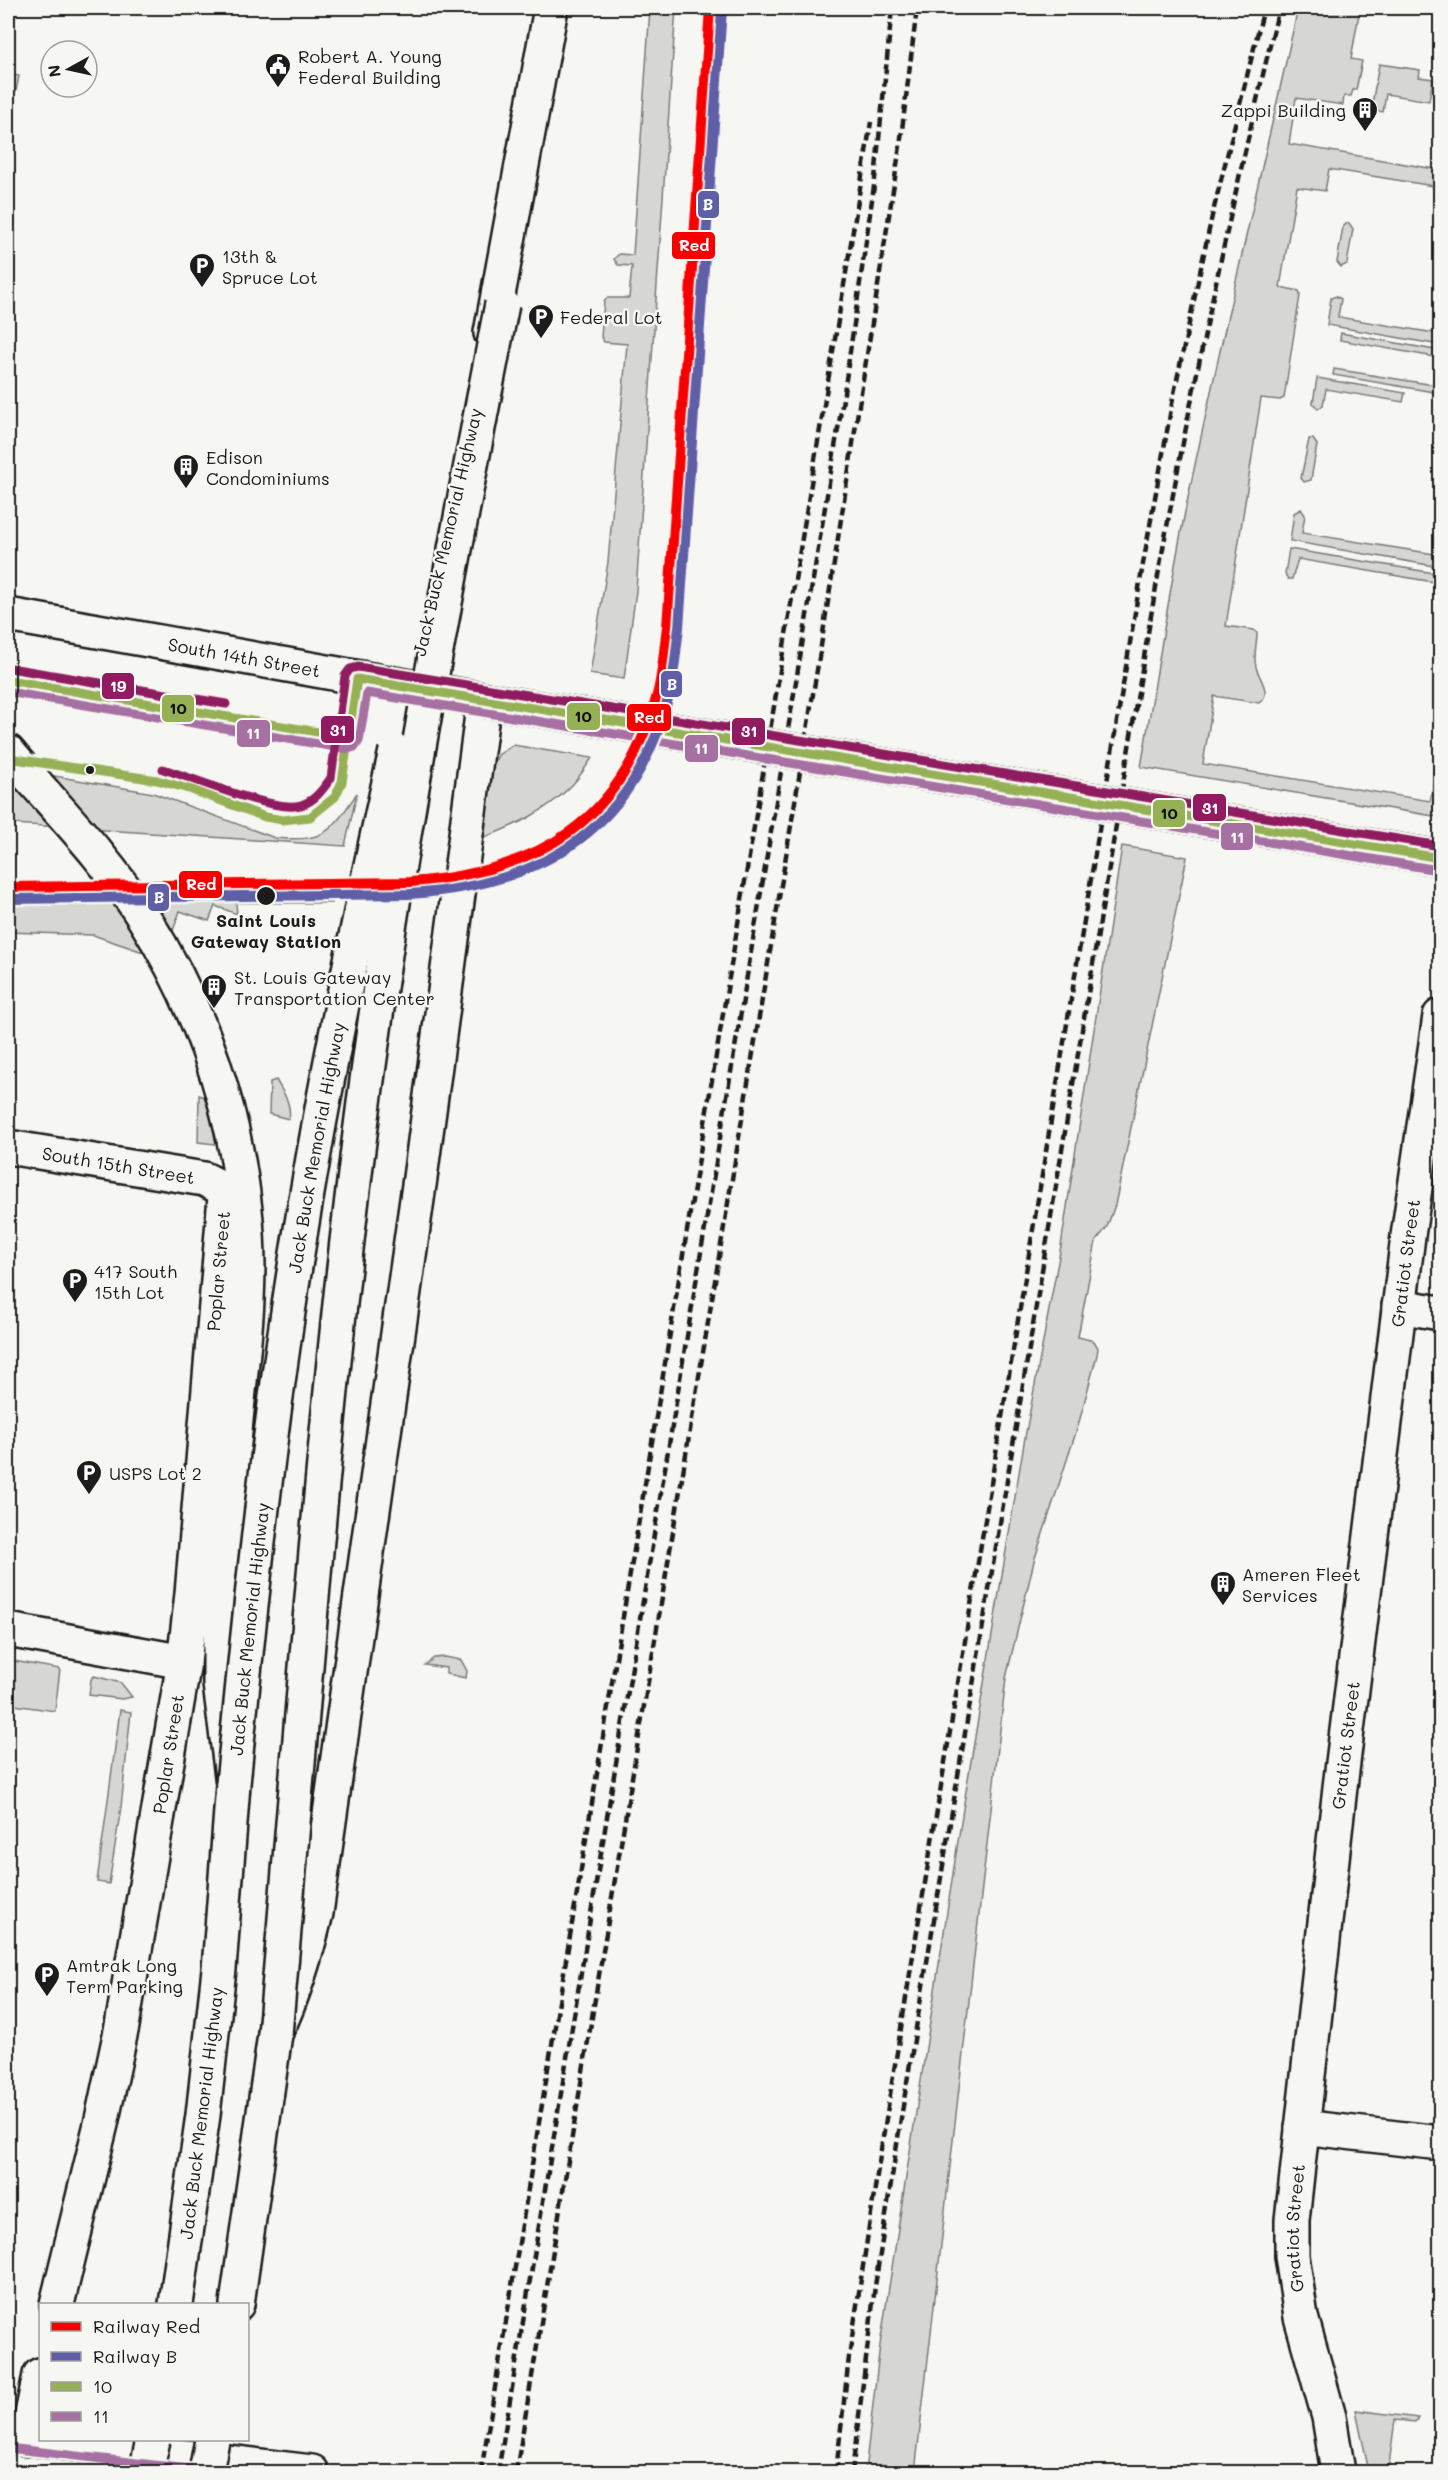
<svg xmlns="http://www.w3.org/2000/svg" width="1448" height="2480" font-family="Mali,sans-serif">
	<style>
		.green { fill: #d6d6d2; stroke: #797977; stroke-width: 1.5 }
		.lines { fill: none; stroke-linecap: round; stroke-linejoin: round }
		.minor-casing { stroke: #1c1c1c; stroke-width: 38 }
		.major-casing { stroke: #1c1c1c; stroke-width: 38 }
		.highway-casing { stroke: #1c1c1c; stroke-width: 38 }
		.minor { stroke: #f6f6f2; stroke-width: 33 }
		.major { stroke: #f6f6f2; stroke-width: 33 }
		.highway { stroke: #f6f6f2; stroke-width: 33 }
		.rail { stroke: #1c1c1c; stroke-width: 4.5; stroke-dasharray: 9 4.5; stroke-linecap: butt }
		.major-bridge-casing { stroke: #1c1c1c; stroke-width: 38; stroke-linecap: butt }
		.highway-bridge-casing { stroke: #1c1c1c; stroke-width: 38; stroke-linecap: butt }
		.major-bridge { stroke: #f6f6f2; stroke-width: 33 }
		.highway-bridge { stroke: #f6f6f2; stroke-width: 33 }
		.bus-1-casing { stroke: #f6f6f2; stroke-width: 14 }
		.bus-2-casing { stroke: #f6f6f2; stroke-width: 14 }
		.bus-3-casing { stroke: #f6f6f2; stroke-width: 14 }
		.bus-4-casing { stroke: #f6f6f2; stroke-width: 14 }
		.bus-1 { stroke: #96b155; stroke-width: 9 }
		.bus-2 { stroke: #a670a3; stroke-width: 9 }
		.bus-3 { stroke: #901b61; stroke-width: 9 }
		.bus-4 { stroke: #901b61; stroke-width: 9 }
		.rail-1-casing { stroke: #f6f6f2; stroke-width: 15 }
		.rail-2-casing { stroke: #f6f6f2; stroke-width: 15 }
		.rail-1 { stroke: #f80000; stroke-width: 10 }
		.rail-2 { stroke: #5f5fa8; stroke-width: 10 }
		.bus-dot { fill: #1c1c1c; stroke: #f6f6f2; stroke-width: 2 }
		.labels { text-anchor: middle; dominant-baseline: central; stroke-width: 5; stroke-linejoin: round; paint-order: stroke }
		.poi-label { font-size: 18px; fill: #1c1c1c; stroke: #f6f6f2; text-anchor: start }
		.street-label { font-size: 18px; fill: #1c1c1c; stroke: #f6f6f2 }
		.stop-label { font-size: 18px; font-weight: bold; fill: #1c1c1c; stroke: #f6f6f2 }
		.line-badge { stroke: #f6f6f2; stroke-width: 2 }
		.badge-label { font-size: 16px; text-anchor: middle; font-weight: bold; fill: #fff }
		.pale-badge-label { font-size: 16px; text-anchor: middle; font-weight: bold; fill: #111 }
	</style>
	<rect width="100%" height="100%" fill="#f6f6f2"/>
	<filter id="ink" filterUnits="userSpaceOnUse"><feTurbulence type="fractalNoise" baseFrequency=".0167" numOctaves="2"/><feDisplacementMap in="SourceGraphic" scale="12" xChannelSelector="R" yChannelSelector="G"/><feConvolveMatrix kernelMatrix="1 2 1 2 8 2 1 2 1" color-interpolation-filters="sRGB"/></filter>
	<g filter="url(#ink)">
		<path class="green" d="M650,8H676L636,591L624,679L590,674L608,562L627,344L604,342L601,337L604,302L607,298H629L632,266L618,265L614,259L619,254L633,255Z
			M1298,8H1360L1351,59L1362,61L1356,90H1353L1351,96H1344L1343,105L1296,98L1289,144L1440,170V187L1329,169L1325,191L1297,187L1280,287L1299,291L1300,295L1284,398L1280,400L1261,398L1226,626L1254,630L1257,633C1257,644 1253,656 1256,667C1259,679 1273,693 1259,703L1214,696L1203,764L1430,801L1434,784L1440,778V817L1141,767C1156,682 1168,597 1185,512C1220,343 1261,176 1298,8Z
			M1379,64L1420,70L1419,77L1433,79L1429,101L1386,94L1383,112L1371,110Z
			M8,74L19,76L16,91L8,96Z
			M1349,223L1353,229L1347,264L1341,267L1337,262L1343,227L1346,224Z
			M1336,296L1341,299L1338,317L1440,334V345L1327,325L1331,298Z
			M1341,333L1440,351V358L1340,340Z
			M1334,369L1440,386V393L1333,375Z
			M1317,378L1405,393L1403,402L1326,389L1323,405L1318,409L1313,403Z
			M1309,439H1313L1317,445L1311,480L1304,482L1301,478Z
			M1301,509L1305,515L1302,533L1440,555V567L1290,541L1294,513Z
			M1289,549L1440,574V583L1298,559L1292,579H1288L1285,574Z
			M18,666L212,700L211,704L18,670Z
			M513,745L592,758C585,768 578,780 569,788C545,812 514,826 483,838L493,766L498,755Z
			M8,768L153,793L275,838C326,842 330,833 357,793L345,846L14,824L10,821V804H8Z
			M1122,846L1187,857L1115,1205L1107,1227L1096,1241L1078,1337L1094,1341L1098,1348L1097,1355L1078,1426L1034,1561L1006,1678L915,2472H865L880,2345L963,1809L1024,1443L1061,1246Z
			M335,891L332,903H236L237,914L215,906L209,921L180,911L170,939L140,894Z
			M108,896L146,953L93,935L8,932V898Z
			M276,1080C283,1092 292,1104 289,1119L269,1114L270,1082Z
			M199,1095L206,1097L217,1140L215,1144L198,1142Z
			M445,1657L461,1660L467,1671L466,1678L446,1674V1668L425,1665L434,1658Z
			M8,1660L60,1669L55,1711L8,1704Z
			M94,1676L121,1683L132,1697L122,1699L89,1695L91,1679Z
			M120,1710L131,1712L121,1807L109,1884L97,1882Z
			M1356,2410L1418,2418L1415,2422L1395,2420L1388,2472H1369Z"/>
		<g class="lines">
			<defs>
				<g id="minor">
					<path id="s1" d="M8,1147L204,1179L220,1187L225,1196L192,1594L184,1662L122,2026L101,2124L57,2304"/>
					<path d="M1399,1306L1440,1313"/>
					<path d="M8,1630L184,1662"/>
					<path d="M1302,2127L1440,2143"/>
					<path d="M27,2439L40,2375"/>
					<path id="s2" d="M1338,2472L1329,2417L1301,2317L1292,2256V2220L1340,1787L1408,1236L1440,1016"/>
				</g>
				<g id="major">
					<path id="s3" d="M8,615L484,700"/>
					<path d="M8,2436L312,2472"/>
				</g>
				<path id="highway" d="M491,333L551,8
					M8,752C54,806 106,857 144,918C200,1007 234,1105 245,1210C253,1280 243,1350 236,1420C230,1491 225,1563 220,1635V1684L233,1784L219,1969L203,2115L176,2304
					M237,2304L275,2034C294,1995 306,1955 316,1913L420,1178L484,700"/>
			</defs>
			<use href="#minor" class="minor-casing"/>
			<use href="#major" class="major-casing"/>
			<use href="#highway" class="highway-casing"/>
			<use href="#minor" class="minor"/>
			<use href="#major" class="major"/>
			<use href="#highway" class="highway"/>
			<path class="rail" d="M481,2472L871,122
				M498,2472L844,393L875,179L892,8
				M516,2472L820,652L900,146L917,8
				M836,2472L849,2357L881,2149L1143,564L1173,398L1212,216L1264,8
				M852,2472L875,2286L902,2112L1149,627C1185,419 1229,213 1279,8"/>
			<defs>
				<path id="major-bridge" d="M484,700L1440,858"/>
				<g id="highway-bridge">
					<path id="s4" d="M233,1784C248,1629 264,1474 287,1319C315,1128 354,939 396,751"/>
					<path d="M275,2034C302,1731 322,1427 361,1126C396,850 449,577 502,304"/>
					<path d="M146,2472L153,2440"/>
					<path d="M206,2472L212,2440"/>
				</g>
			</defs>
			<use href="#major-bridge" class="major-bridge-casing"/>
			<use href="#highway-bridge" class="highway-bridge-casing"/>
			<use href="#major-bridge" class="major-bridge"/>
			<use href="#highway-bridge" class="highway-bridge"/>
			<defs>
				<path id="bus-1" d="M357,679L1440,858
					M8,680L348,737
					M8,758L157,780L192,790L265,817L283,820L310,817L335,797L342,782L357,679"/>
				<path id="bus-2" d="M8,692L348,749L355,747L359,741L367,693L1438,870
					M8,2448L214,2472"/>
				<path id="bus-3" d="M163,769C194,778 274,813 301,805C315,801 323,789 331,778L345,676L350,669L358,667L1440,846"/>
				<path id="bus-4" d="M10,668L226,704"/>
			</defs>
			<use href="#bus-1" class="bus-1-casing"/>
			<use href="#bus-2" class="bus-2-casing"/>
			<use href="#bus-3" class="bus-3-casing"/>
			<use href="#bus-4" class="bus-4-casing"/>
			<use href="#bus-1" class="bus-1"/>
			<use href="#bus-2" class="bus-2"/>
			<use href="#bus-3" class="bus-3"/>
			<use href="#bus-4" class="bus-4"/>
			<defs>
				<path id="rail-1" d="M8,887L410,882C539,872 624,822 658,691C663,670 664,648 667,627L710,8"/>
				<path id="rail-2" d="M8,899L410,894C544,885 637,828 670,691C675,671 676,649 679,628L722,9"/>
			</defs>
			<use href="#rail-1" class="rail-1-casing"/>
			<use href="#rail-2" class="rail-2-casing"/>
			<use href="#rail-1" class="rail-1"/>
			<use href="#rail-2" class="rail-2"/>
		</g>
	</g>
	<defs>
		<symbol id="civic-pin" viewBox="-11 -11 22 30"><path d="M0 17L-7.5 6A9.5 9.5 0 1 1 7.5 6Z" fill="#1c1c1c" stroke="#f6f6f2"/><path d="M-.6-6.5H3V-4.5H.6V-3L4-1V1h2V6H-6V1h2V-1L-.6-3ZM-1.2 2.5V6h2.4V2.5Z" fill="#fff"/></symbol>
		<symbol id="building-pin" viewBox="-11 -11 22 30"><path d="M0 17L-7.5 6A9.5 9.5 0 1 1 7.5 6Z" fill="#1c1c1c" stroke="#f6f6f2"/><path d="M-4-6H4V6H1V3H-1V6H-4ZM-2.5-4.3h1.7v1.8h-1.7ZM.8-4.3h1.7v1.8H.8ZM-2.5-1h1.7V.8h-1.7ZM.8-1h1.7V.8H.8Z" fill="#fff"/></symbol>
		<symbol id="parking-pin" viewBox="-11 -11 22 30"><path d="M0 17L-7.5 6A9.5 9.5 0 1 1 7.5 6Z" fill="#1c1c1c" stroke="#f6f6f2"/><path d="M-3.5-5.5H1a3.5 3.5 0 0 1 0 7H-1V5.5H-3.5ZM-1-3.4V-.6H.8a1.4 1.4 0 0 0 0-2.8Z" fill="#fff"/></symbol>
	</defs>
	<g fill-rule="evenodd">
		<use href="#civic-pin" x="263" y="51" width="30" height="40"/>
		<use href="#building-pin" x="1350" y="95" width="30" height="40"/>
		<use href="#parking-pin" x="187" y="251" width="30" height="40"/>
		<use href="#parking-pin" x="526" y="302" width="30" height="40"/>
		<use href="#building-pin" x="171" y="452" width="30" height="40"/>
		<use href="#building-pin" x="199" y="972" width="30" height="40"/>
		<use href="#parking-pin" x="60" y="1266" width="30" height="40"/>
		<use href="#parking-pin" x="74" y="1458" width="30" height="40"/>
		<use href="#building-pin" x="1208" y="1569" width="30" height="40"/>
		<use href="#parking-pin" x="32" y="1960" width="30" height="40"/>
	</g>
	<g class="bus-dot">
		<circle cx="90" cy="770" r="5"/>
		<circle cx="266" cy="896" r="10"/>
	</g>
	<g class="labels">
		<g class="poi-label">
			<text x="298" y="56">Robert A. Young<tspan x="298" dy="21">Federal Building</tspan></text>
			<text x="1346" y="110" text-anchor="end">Zappi Building</text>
			<text x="222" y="256">13th &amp;<tspan x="222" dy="21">Spruce Lot</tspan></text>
			<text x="560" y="317">Federal Lot</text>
			<text x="206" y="457">Edison<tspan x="206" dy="21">Condominiums</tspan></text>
			<text x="234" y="977">St. Louis Gateway<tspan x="234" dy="21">Transportation Center</tspan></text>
			<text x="94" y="1271">417 South<tspan x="94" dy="21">15th Lot</tspan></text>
			<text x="109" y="1473">USPS Lot 2</text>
			<text x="1242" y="1574">Ameren Fleet<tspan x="1242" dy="21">Services</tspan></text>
			<text x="66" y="1965">Amtrak Long<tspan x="66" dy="21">Term Parking</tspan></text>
		</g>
		<g class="street-label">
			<text transform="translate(447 532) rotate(-77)">Jack Buck Memorial Highway</text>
			<text stroke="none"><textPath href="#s3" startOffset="240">South 14th Street</textPath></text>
			<text stroke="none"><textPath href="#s4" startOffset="642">Jack Buck Memorial Highway</textPath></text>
			<text stroke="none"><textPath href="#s1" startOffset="112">South 15th Street</textPath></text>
			<text stroke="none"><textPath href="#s2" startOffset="1221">Gratiot Street</textPath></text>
			<text transform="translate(218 1271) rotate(-85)">Poplar Street</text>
			<text stroke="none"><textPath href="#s4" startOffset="156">Jack Buck Memorial Highway</textPath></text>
			<text stroke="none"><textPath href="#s2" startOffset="735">Gratiot Street</textPath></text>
			<text transform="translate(168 1754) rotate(-81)">Poplar Street</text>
			<text transform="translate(201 2113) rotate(-83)">Jack Buck Memorial Highway</text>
			<text stroke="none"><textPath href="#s2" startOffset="249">Gratiot Street</textPath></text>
		</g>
		<g class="stop-label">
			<text x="266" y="920">Saint Louis<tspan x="266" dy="21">Gateway Station</tspan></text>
		</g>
	</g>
	<g class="line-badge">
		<rect x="697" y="190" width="23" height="29" rx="6" fill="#5f5fa8"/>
		<rect x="671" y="231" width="45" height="29" rx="6" fill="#f80000"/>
		<rect x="660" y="670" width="23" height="28" rx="6" fill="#5f5fa8"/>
		<rect x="101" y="672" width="34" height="28" rx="6" fill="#901b61"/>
		<rect x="161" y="694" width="34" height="29" rx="6" fill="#96b155"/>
		<rect x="566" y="702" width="35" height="29" rx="6" fill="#96b155"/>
		<rect x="626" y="703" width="46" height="29" rx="6" fill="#f80000"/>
		<rect x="320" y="715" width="35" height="29" rx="6" fill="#901b61"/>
		<rect x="731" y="717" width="35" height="29" rx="6" fill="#901b61"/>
		<rect x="236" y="719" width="35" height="29" rx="6" fill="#a670a3"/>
		<rect x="684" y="734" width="35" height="29" rx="6" fill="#a670a3"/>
		<rect x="1192" y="793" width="35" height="29" rx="6" fill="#901b61"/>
		<rect x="1152" y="799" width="34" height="29" rx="6" fill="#96b155"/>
		<rect x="1220" y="822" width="34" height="29" rx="6" fill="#a670a3"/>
		<rect x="178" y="870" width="45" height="29" rx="6" fill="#f80000"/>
		<rect x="147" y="883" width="23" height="29" rx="6" fill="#5f5fa8"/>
	</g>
	<g class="badge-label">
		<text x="708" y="210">B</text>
		<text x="694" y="251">Red</text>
		<text x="672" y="690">B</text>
		<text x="118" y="692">19</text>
		<text x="649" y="723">Red</text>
		<text x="338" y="736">31</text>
		<text x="749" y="737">31</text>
		<text x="253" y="739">11</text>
		<text x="701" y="754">11</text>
		<text x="1210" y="814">31</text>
		<text x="1237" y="843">11</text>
		<text x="201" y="890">Red</text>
		<text x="159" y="903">B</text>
	</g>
	<g class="pale-badge-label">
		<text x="178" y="714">10</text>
		<text x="583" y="722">10</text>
		<text x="1169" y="819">10</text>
	</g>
	<rect width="1448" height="2480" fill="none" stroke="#f6f6f2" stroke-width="30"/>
	<rect x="15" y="15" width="1418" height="2450" fill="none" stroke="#1c1c1c" stroke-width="2" filter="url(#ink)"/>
	<rect x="39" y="2303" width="210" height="138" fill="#f6f6f2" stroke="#9f9f9c" stroke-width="1.5"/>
	<rect x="51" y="2322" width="30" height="9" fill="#f80000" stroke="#9f9f9c" stroke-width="1.5"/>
	<text x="93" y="2333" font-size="18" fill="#1c1c1c">Railway Red</text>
	<rect x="51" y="2352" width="30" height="9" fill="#5f5fa8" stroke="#9f9f9c" stroke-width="1.5"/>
	<text x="93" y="2363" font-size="18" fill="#1c1c1c">Railway B</text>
	<rect x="51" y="2382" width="30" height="9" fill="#96b155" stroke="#9f9f9c" stroke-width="1.5"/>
	<text x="93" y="2393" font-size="18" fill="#1c1c1c">10</text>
	<rect x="51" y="2412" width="30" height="9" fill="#a670a3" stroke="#9f9f9c" stroke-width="1.5"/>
	<text x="93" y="2423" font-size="18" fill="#1c1c1c">11</text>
	<g transform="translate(69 69) rotate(262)"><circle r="28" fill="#f6f6f2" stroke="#9f9f9c" stroke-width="1.5"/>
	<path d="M0-4.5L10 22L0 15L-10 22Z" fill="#1c1c1c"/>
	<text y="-9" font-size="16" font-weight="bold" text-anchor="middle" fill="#1c1c1c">N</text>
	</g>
</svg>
